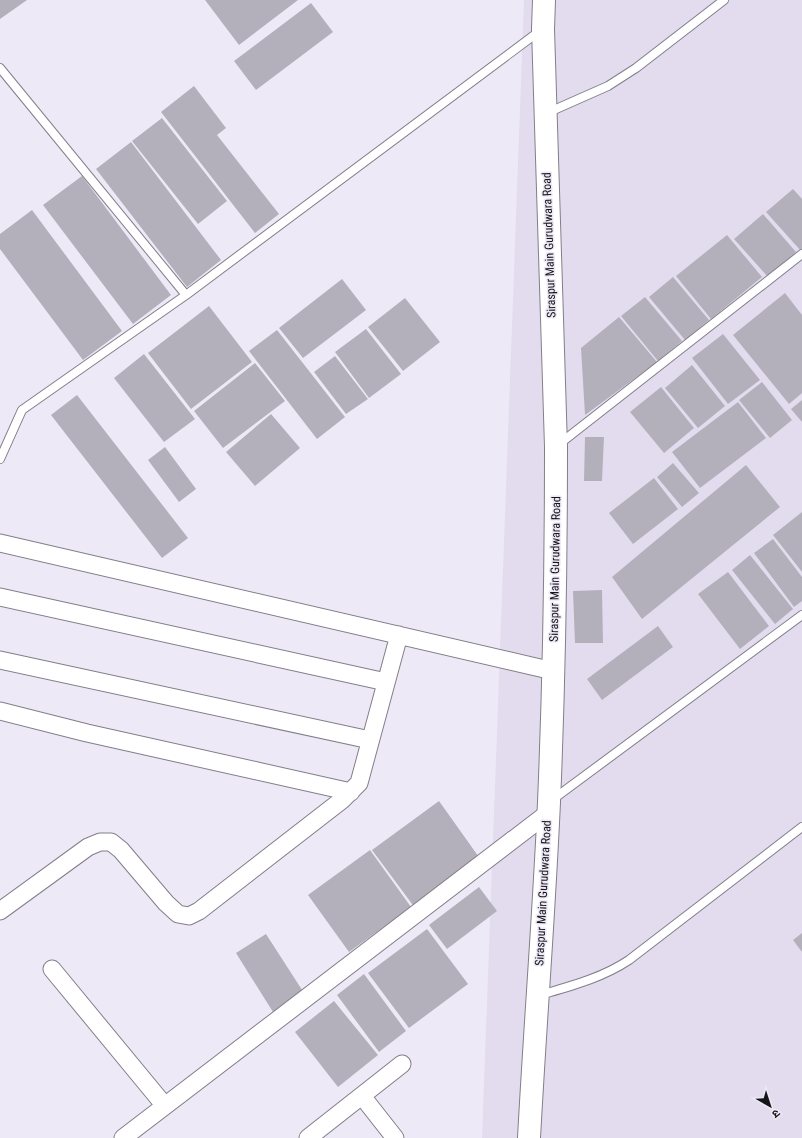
<svg xmlns="http://www.w3.org/2000/svg" width="802" height="1138" font-family="'Roboto Condensed','Noto Sans Devanagari',sans-serif">
	<style>
		.built { fill: #e3dcef }
		.building { fill: #b4b0bb }
		.lines { fill: none; stroke-linecap: round; stroke-linejoin: round }
		.lane-casing { stroke: #837e89; stroke-width: 10 }
		.street-casing { stroke: #837e89; stroke-width: 19 }
		.secondary-casing { stroke: #837e89; stroke-width: 24 }
		.lane { stroke: #fff; stroke-width: 8 }
		.street { stroke: #fff; stroke-width: 17 }
		.secondary { stroke: #fff; stroke-width: 22 }
		.labels { text-anchor: middle; dominant-baseline: central; stroke-width: 3; stroke-linejoin: round; paint-order: stroke }
		.street-label { font-size: 12px; fill: #151418; stroke: #eee9f6 }
	</style>
	<rect width="100%" height="100%" fill="#eee9f6"/>
	<path class="built" d="M524,0H802V1138H482Z"/>
	<path class="building" d="M0,0H27L0,19Z
		M205,0H298L239,45Z
		M311,3L333,32L256,90L234,61Z
		M194,86L226,128L217,135L279,214L255,233L161,112Z
		M162,118L227,201L198,224L132,141Z
		M131,142L221,260L187,287L96,169Z
		M82,176L171,295L133,324L43,205Z
		M793,189L802,199V250L801,251L766,212Z
		M32,210L122,331L83,360L0,249V234Z
		M763,214L796,252L768,277L734,239Z
		M727,235L762,277L711,319L676,276Z
		M673,277L709,320L685,340L649,297Z
		M342,279L366,310L303,358L279,328Z
		M785,293L802,315V393L789,404L733,335Z
		M645,297L682,341L658,361L621,316Z
		M405,298L440,342L403,371L368,327Z
		M209,306L252,362L191,409L148,353Z
		M619,317L657,362L585,415L581,348Z
		M366,329L401,374L369,398L335,352Z
		M277,330L345,417L317,439L249,351Z
		M723,334L760,380L728,404L692,358Z
		M144,354L195,419L164,442L114,378Z
		M335,356L368,399L346,414L314,372Z
		M255,363L285,401L223,448L194,411Z
		M692,365L725,406L698,428L665,388Z
		M762,382L792,420L770,438L739,400Z
		M661,387L694,428L664,453L630,412Z
		M77,395L188,538L162,558L51,415Z
		M802,400V422L791,409Z
		M738,402L766,438L700,488L672,452Z
		M271,414L300,448L255,486L226,452Z
		M585,437H604L602,481H584Z
		M165,447L196,489L179,502L148,460Z
		M673,463L699,493L682,507L657,477Z
		M746,465L780,507L642,619L612,577Z
		M654,478L678,509L633,544L609,513Z
		M802,512V572L773,535Z
		M773,539L802,577V601L794,607L754,553Z
		M750,555L793,609L775,624L732,570Z
		M728,572L769,626L740,649L698,594Z
		M602,590L603,643H575L573,591Z
		M658,626L673,647L602,700L587,679Z
		M439,801L481,860L415,908L372,850Z
		M370,850L411,907L349,952L308,895Z
		M479,887L497,911L447,949L429,925Z
		M427,929L468,984L409,1028L368,973Z
		M802,933V952L793,940Z
		M266,934L304,993L273,1012L236,953Z
		M364,974L406,1031L379,1052L337,995Z
		M334,1001L378,1055L338,1087L295,1032Z"/>
	<g class="lines">
		<defs>
			<path id="lane" d="M0,68L186,295
				M547,113L608,86L636,68L724,0
				M558,445L802,254
				M0,459L22,410L186,295L541,30
				M552,800L802,615
				M540,995C571,986 602,978 629,960L802,827"/>
			<path id="street" d="M0,543L553,671
				M0,597L386,682
				M0,660L370,740
				M0,711L87,733L351,792
				M0,911L88,847L100,842H111L121,850L166,903L178,914L189,916L199,911L342,800L359,783L399,635
				M52,969L165,1106
				M362,1096L395,1138
				M123,1138L548,813
				M308,1138L402,1064"/>
			<path id="secondary" d="M529,1138C535,1026 544,914 549,802C554,684 556,565 556,447L543,29L544,0"/>
		</defs>
		<use href="#lane" class="lane-casing"/>
		<use href="#street" class="street-casing"/>
		<use href="#secondary" class="secondary-casing"/>
		<use href="#lane" class="lane"/>
		<use href="#street" class="street"/>
		<use href="#secondary" class="secondary"/>
	</g>
	<g class="labels">
		<g class="street-label">
			<text transform="translate(549 245) rotate(-92)">Siraspur Main Gurudwara Road</text>
			<text transform="translate(555 569) rotate(-89)">Siraspur Main Gurudwara Road</text>
			<text transform="translate(543 893) rotate(-87)">Siraspur Main Gurudwara Road</text>
		</g>
	</g>
	<g transform="translate(770 1106) rotate(141)" stroke="#eee9f6" stroke-width="3" paint-order="stroke">
	<path d="M0-3L7 15L0 10L-7 15Z" fill="#151418"/>
	<text y="-6" font-size="11" font-weight="bold" text-anchor="middle" fill="#151418">उ</text>
	</g>
</svg>
